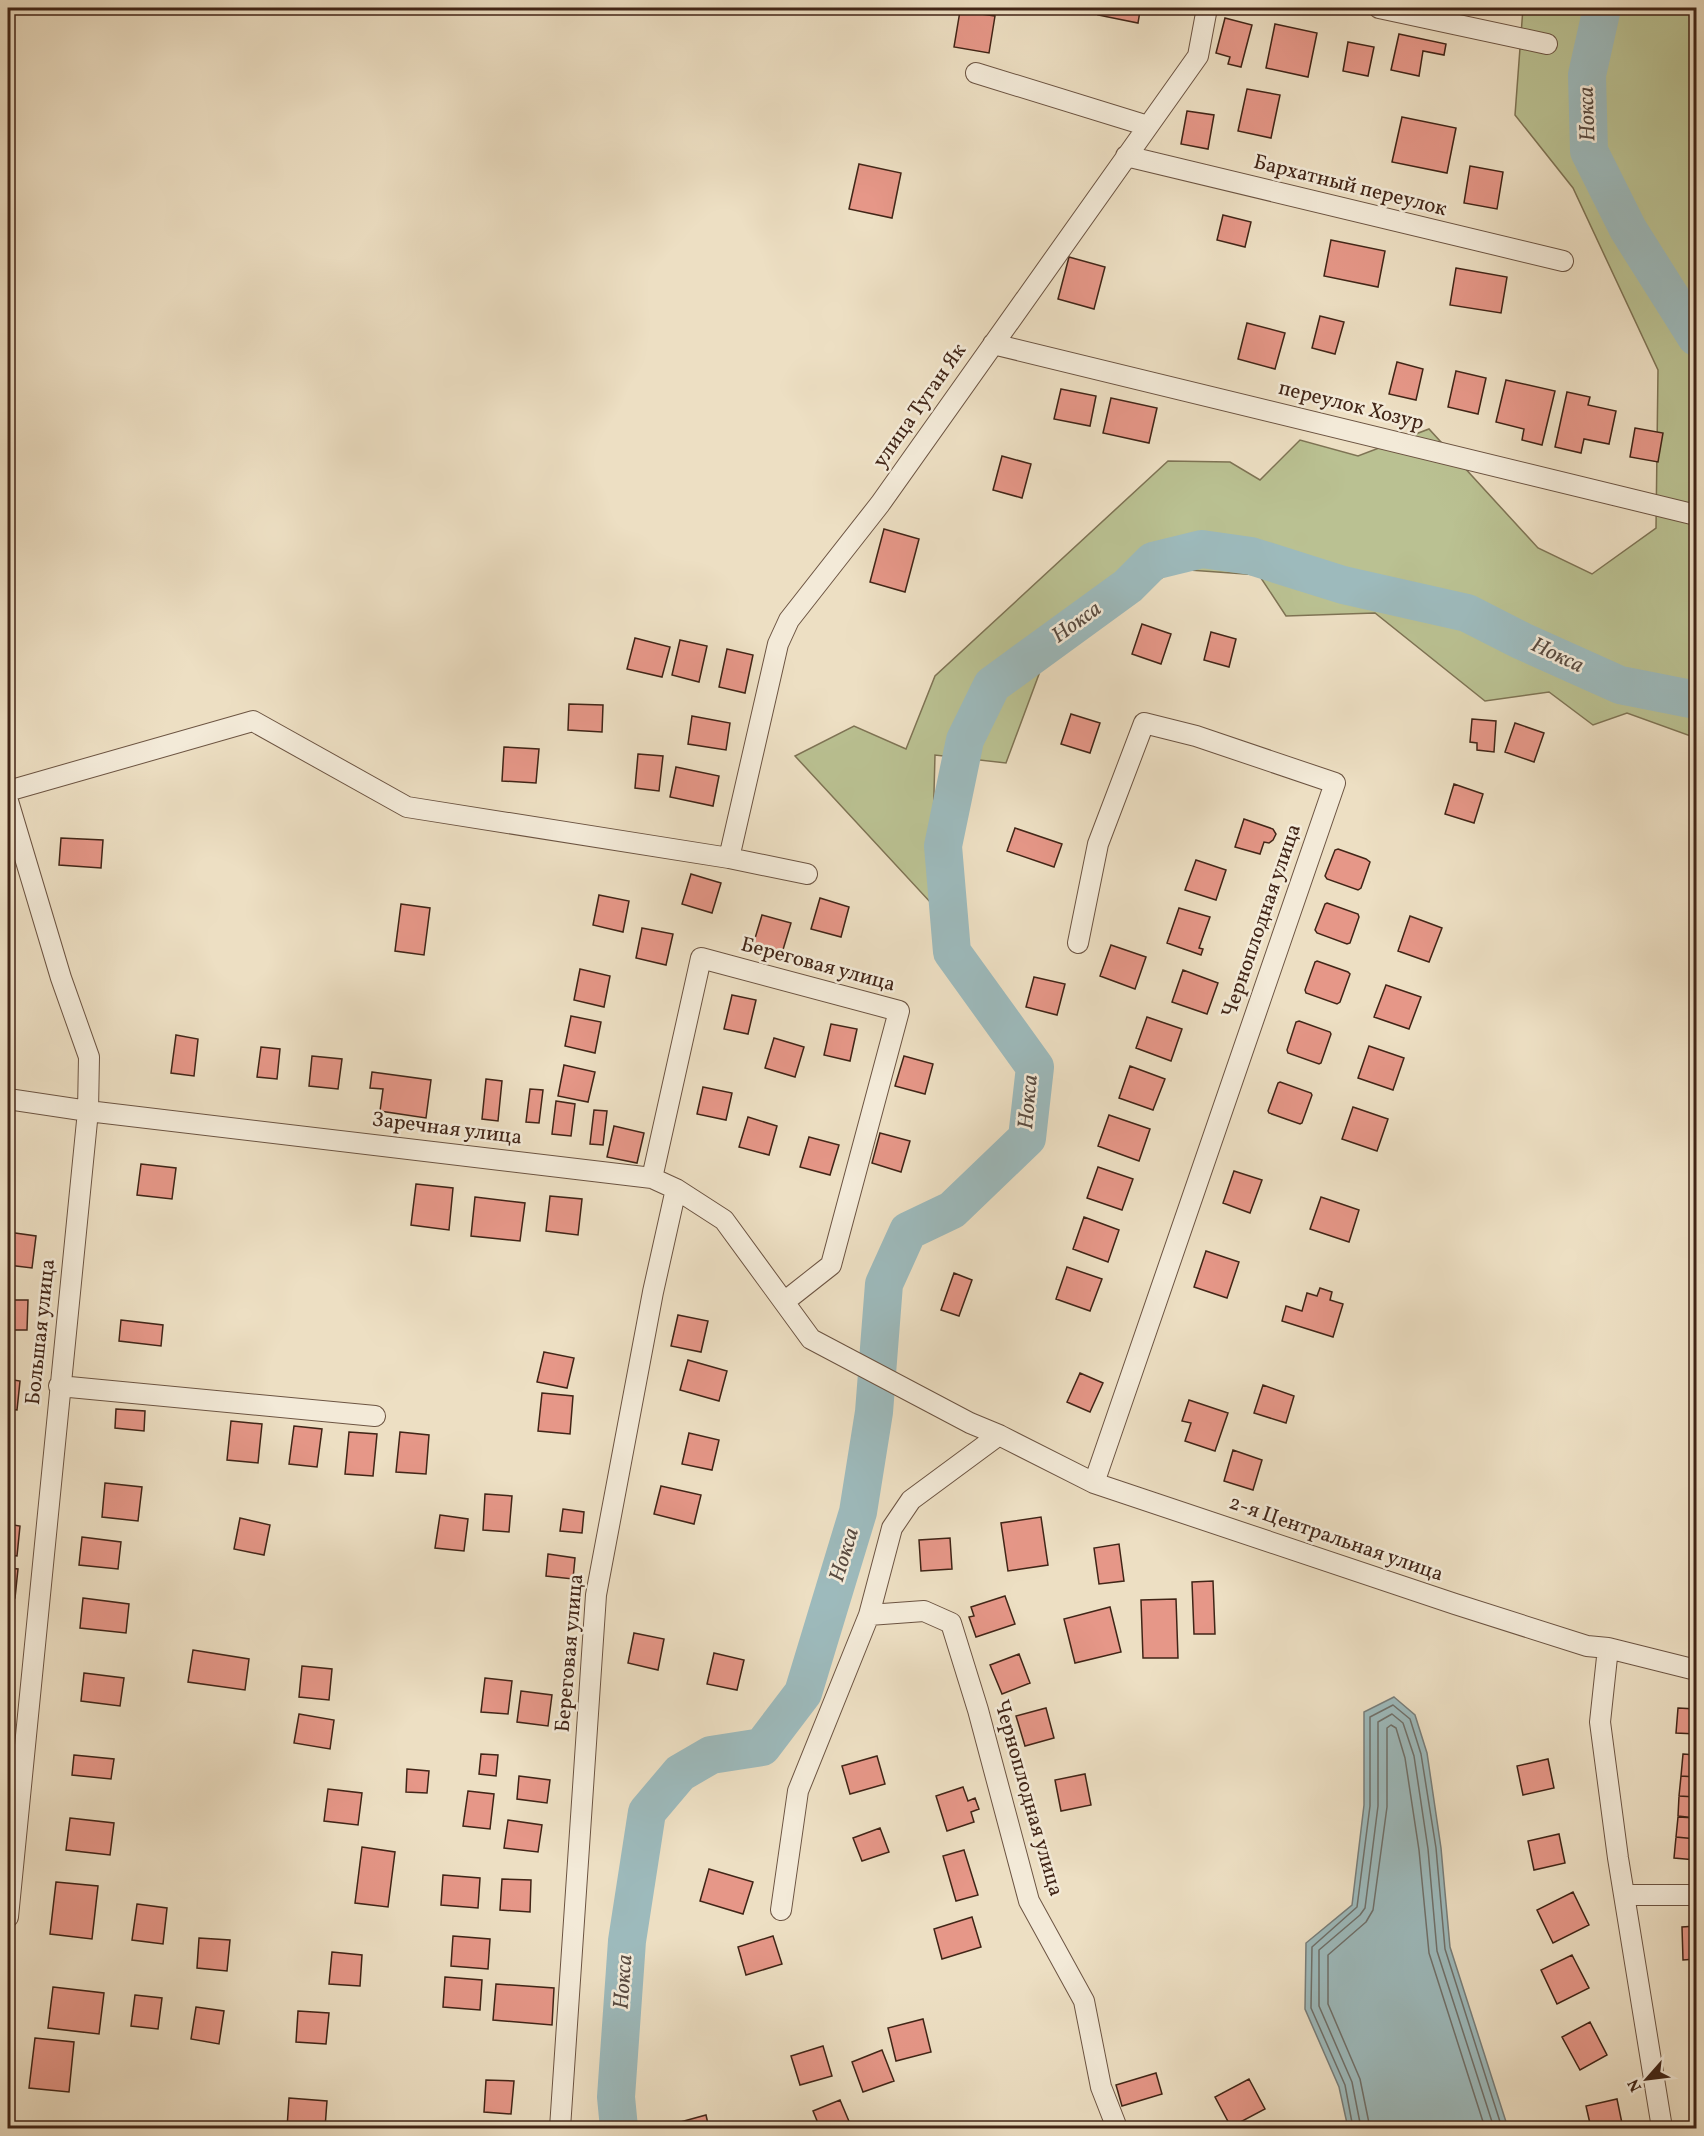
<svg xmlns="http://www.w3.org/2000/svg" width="1704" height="2136" font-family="Vollkorn,serif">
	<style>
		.green { fill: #bac192; stroke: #7e7354; stroke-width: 1.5 }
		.water { fill: #9dbabc; stroke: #787e7a; stroke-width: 1.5 }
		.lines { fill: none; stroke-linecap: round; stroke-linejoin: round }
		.shore { stroke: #6f706a; stroke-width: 1.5 }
		.river { stroke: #9dbabc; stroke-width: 38 }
		.building { fill: #e69788; stroke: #412517; stroke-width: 1.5 }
		.street-casing { stroke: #6c5442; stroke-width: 22 }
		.street { stroke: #f3ead8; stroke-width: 20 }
		.labels { text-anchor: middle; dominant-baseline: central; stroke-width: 5; stroke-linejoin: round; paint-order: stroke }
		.street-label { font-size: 21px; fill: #412517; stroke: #f3ead8 }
		.water-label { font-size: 22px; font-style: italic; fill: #584a40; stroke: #f3ead8 }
	</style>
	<rect width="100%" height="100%" fill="#eddfc3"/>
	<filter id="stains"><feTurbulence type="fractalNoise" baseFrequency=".00333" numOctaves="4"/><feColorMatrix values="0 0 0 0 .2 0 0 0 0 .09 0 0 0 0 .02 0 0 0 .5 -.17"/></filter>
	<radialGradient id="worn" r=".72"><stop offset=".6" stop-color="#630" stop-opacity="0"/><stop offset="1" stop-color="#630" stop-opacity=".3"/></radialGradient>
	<path class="green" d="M1523,8H1696V738L1627,713L1593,725L1549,692L1485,701L1375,613L1286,616L1259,575L1175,569L1045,658L1006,763L935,755L931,903L795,756L854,726L906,749L935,676L1168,461L1230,462L1260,480L1300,440L1358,456L1429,429L1538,548L1592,574L1656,528L1658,370L1573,188L1515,115Z"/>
	<path class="water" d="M1394,1697L1415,1715L1427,1753L1441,1848L1450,1947L1508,2128H1348L1339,2087L1305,2009L1306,1943L1352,1905L1364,1805V1712Z"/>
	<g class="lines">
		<path class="shore" d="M1353,2128L1345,2085L1311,2008L1312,1947L1357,1907L1370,1806V1717L1393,1705L1410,1719L1421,1754L1436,1848L1445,1949L1502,2128
			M1361,2128L1352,2082L1319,2006V1950L1360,1915L1365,1908L1378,1806V1722L1392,1714L1403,1723L1414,1756L1428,1849L1437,1951L1494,2128
			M1370,2128L1360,2079L1328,2004V1955L1366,1922L1373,1910L1387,1807V1728L1391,1725L1396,1728L1405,1758L1419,1850L1429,1953L1485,2128"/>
		<path class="river" d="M1602,8L1587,75L1589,151L1628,229L1696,337
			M619,2128L616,2097L627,1941L647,1812L680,1773L711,1755L762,1747L803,1693L858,1512L874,1412L884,1284L908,1231L952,1210L1027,1138L1035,1067L952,952L943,846L965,740L992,685L1128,586L1153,561L1202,549L1251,556L1343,585L1467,613L1522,641L1620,685L1696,700"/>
	</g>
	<path class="building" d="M1100,8H1150L1149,13L1140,11L1138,23L1098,15Z
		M960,11L995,16L989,53L954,47Z
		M1225,18L1252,25L1241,67L1228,64L1230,57L1216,53Z
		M1275,24L1317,33L1308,77L1266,68Z
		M1399,34L1446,44L1444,55L1423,51L1419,76L1391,70Z
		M1348,42L1374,47L1368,76L1343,71Z
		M1247,89L1280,95L1271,138L1238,131Z
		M1187,111L1214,115L1208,149L1181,144Z
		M1402,117L1456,128L1447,173L1392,162Z
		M859,164L901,173L892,218L849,209Z
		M1470,166L1503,172L1497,209L1464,203Z
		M1223,215L1251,222L1245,247L1217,240Z
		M1331,240L1385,251L1378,287L1324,276Z
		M1069,257L1105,267L1094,309L1058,299Z
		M1456,268L1507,277L1501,313L1450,305Z
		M1320,316L1344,322L1335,354L1312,348Z
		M1247,323L1285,333L1275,369L1238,359Z
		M1397,362L1423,369L1416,400L1389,394Z
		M1456,371L1486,378L1478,414L1448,407Z
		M1506,380L1555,391L1542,445L1522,440L1524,429L1496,422Z
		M1061,389L1096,396L1090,426L1054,419Z
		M1567,392L1590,397L1588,405L1616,411L1609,444L1584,439L1581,453L1555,447Z
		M1111,398L1157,408L1149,443L1103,433Z
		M1635,428L1663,433L1658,462L1630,457Z
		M1002,456L1031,464L1022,498L993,490Z
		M884,529L919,539L905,592L870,582Z
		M1142,624L1171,634L1161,664L1132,654Z
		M1211,632L1236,639L1229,667L1204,660Z
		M635,638L670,647L662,677L627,669Z
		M680,640L707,646L699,682L672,675Z
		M727,649L753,655L745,693L719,687Z
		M569,704L603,705L602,732L568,730Z
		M1071,714L1100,723L1090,753L1061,744Z
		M692,716L730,723L726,750L688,744Z
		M1472,719L1496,721L1494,752L1477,750V743L1470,742Z
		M1515,723L1544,733L1534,762L1505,752Z
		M504,747L539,749L536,783L502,781Z
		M638,754L663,756L659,791L635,788Z
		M676,767L719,776L713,806L670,797Z
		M1454,784L1483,794L1474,823L1445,814Z
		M1244,819L1273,829L1276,834L1273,840L1269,843L1264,842L1260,854L1235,847Z
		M1015,828L1062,844L1054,867L1007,851Z
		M61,838L103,840L101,868L59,865Z
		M1338,849L1366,859L1370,862L1361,888L1358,890L1327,879L1325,876L1335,850Z
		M1196,860L1226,870L1216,900L1185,890Z
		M691,874L721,883L712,913L682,904Z
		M599,895L629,901L623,932L593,925Z
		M820,898L849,907L841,937L811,929Z
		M1327,903L1358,914L1359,917L1350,943L1347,944L1317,933L1315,930L1325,904Z
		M401,904L430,908L424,955L395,951Z
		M1179,908L1210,917L1199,948L1203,949L1201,955L1167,943Z
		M762,915L791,923L782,953L753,945Z
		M1410,916L1442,928L1429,962L1398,951Z
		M642,928L673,934L666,965L636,958Z
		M1111,945L1146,957L1135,989L1100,976Z
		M1317,961L1348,972L1350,974L1340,1002L1337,1004L1306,993L1305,990L1315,962Z
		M580,969L610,976L604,1007L574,1000Z
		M1183,970L1218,983L1207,1014L1172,1002Z
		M1034,977L1065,984L1057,1015L1026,1007Z
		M1386,985L1421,997L1409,1029L1374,1017Z
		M732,995L756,1000L748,1034L724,1029Z
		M571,1016L601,1022L595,1053L565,1046Z
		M1147,1017L1182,1029L1171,1061L1136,1048Z
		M1299,1021L1330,1032L1331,1034L1321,1063L1319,1064L1288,1053L1287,1050L1296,1022Z
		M831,1024L857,1029L850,1061L824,1055Z
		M176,1035L198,1039L194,1076L171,1073Z
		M774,1038L804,1047L795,1077L765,1068Z
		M1369,1046L1404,1058L1393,1090L1358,1078Z
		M261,1047L280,1049L277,1079L257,1077Z
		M312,1056L342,1059L338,1089L309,1086Z
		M904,1056L933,1064L925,1094L895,1086Z
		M564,1065L595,1072L588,1102L558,1096Z
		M1130,1066L1165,1079L1153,1110L1119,1098Z
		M372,1072L431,1080L426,1118L380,1111L383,1089L370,1088Z
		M486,1079L502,1081L498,1121L482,1119Z
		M1280,1082L1311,1093L1312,1095L1302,1123L1300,1124L1269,1113L1268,1111L1278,1083Z
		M1280,1082L1311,1093L1312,1095L1302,1123L1300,1124L1269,1113L1268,1111L1278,1083Z
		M703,1087L732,1093L726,1120L697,1114Z
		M530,1089L543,1090L539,1123L526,1122Z
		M556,1101L575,1104L571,1136L552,1134Z
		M1353,1107L1388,1119L1377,1151L1342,1139Z
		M1353,1107L1388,1119L1377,1151L1342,1139Z
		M594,1110L607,1111L603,1145L590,1144Z
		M1109,1115L1150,1129L1139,1161L1098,1146Z
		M748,1117L777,1126L769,1155L739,1147Z
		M614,1126L644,1133L637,1163L607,1157Z
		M880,1133L910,1141L901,1172L872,1163Z
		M809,1137L839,1145L830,1175L800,1167Z
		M141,1164L176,1168L172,1199L137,1195Z
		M1098,1167L1133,1179L1122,1210L1087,1198Z
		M1234,1171L1262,1180L1250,1213L1223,1203Z
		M416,1184L453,1188L449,1230L411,1225Z
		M550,1196L582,1199L578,1235L546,1231Z
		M475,1197L525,1203L520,1241L471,1236Z
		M1321,1197L1359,1210L1349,1242L1310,1229Z
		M1084,1217L1119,1230L1108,1262L1073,1249Z
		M1084,1217L1119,1230L1108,1262L1073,1249Z
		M8,1232L36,1236L32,1268L8,1265Z
		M1206,1251L1239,1262L1227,1298L1194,1287Z
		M1067,1267L1102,1279L1090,1311L1056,1299Z
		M954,1273L972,1280L959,1316L941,1310Z
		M1320,1288L1332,1292L1330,1300L1343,1304L1333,1337L1282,1321L1286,1306L1302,1311L1307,1293L1317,1296Z
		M8,1300H28L27,1330H8Z
		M678,1315L708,1321L701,1352L671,1346Z
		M121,1320L163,1325L161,1346L119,1341Z
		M544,1352L574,1358L567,1388L537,1382Z
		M688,1360L727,1371L719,1401L680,1390Z
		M1080,1373L1103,1383L1090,1412L1067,1402Z
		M8,1379L20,1381L17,1410L8,1409Z
		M1263,1385L1294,1396L1286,1423L1254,1413Z
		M542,1393L573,1396L570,1434L538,1431Z
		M1189,1400L1228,1413L1215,1451L1185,1441L1191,1423L1182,1421Z
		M116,1409L145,1411L144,1431L115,1428Z
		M231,1421L262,1424L258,1463L227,1460Z
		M294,1426L322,1429L317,1467L289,1464Z
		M349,1432L377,1434L373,1476L345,1474Z
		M400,1432L429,1435L426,1474L396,1472Z
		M689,1433L719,1440L712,1470L682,1464Z
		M1233,1450L1262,1460L1253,1490L1224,1481Z
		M105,1483L142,1487L138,1521L102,1517Z
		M661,1486L701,1495L694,1524L654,1514Z
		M485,1494L512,1496L509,1532L483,1530Z
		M563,1509L584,1512L582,1533L560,1531Z
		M440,1515L468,1519L464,1551L435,1548Z
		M1041,1517L1048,1565L1008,1571L1001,1523Z
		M240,1518L270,1525L264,1555L234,1549Z
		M8,1524L20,1526L17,1556L8,1555Z
		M82,1537L121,1542L118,1569L79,1565Z
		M950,1538L952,1569L921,1571L919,1540Z
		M1119,1544L1124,1581L1099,1584L1094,1548Z
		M548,1554L575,1558L573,1579L546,1576Z
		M8,1568L18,1569L15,1598L8,1597Z
		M1213,1581L1215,1634H1194L1192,1582Z
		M1005,1596L1015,1624L976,1637L969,1617L974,1616L971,1607Z
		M83,1598L129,1604L126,1633L80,1628Z
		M1176,1599L1178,1658H1143L1141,1600Z
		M1110,1607L1121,1652L1075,1663L1064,1619Z
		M634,1633L664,1639L658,1670L628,1663Z
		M193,1650L249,1659L245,1690L188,1682Z
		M714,1653L744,1660L737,1690L707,1684Z
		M1019,1654L1030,1683L1002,1694L990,1665Z
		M302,1666L332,1669L329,1700L299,1697Z
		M84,1673L124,1678L120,1706L81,1701Z
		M485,1678L512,1681L508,1714L481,1712Z
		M521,1691L552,1695L548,1726L517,1722Z
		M1046,1708L1054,1738L1025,1746L1016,1716Z
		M1678,1708L1696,1709V1734L1676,1733Z
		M299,1714L334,1720L330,1749L294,1743Z
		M481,1754L498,1755L496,1776L479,1774Z
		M1683,1754L1696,1755V1777L1681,1776Z
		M74,1755L114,1759L111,1779L72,1775Z
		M877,1756L885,1784L850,1794L842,1766Z
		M1548,1759L1554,1788L1523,1795L1517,1766Z
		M407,1769L429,1771L427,1793L406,1792Z
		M1085,1774L1091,1805L1061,1811L1055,1780Z
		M519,1776L550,1780L547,1803L517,1799Z
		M1681,1776L1696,1777V1797L1679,1796Z
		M963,1787L968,1801L975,1798L979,1809L971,1812L974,1822L947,1831L936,1796Z
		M328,1789L362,1793L358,1825L324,1821Z
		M468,1791L494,1794L490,1829L463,1826Z
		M1679,1796L1696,1797V1818L1678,1816Z
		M1678,1817L1696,1818V1839L1676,1837Z
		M70,1818L114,1823L110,1855L66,1850Z
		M508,1820L542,1825L538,1852L504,1848Z
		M880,1828L889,1852L862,1861L853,1838Z
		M1559,1834L1565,1863L1534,1870L1528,1841Z
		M1676,1837L1696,1839V1860L1674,1858Z
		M362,1847L395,1852L388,1907L355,1903Z
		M964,1850L978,1895L956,1901L943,1856Z
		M709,1869L753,1882L743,1914L700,1901Z
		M443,1875L480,1878L478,1908L441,1905Z
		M502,1879L531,1880L530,1912L500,1910Z
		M56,1882L98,1886L92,1939L50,1934Z
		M1573,1892L1589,1925L1553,1943L1537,1910Z
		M137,1904L167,1908L163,1944L132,1940Z
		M972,1917L981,1947L942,1959L934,1929Z
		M1696,1926V1959L1683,1960L1682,1927Z
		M453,1936L490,1939L488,1969L451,1966Z
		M773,1936L782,1964L746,1975L738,1947Z
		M199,1938L230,1940L227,1971L197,1968Z
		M332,1952L362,1955L360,1986L329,1984Z
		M1572,1955L1589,1988L1557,2004L1541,1970Z
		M445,1977L482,1980L480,2010L443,2007Z
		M496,1984L554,1988L552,2025L493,2020Z
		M53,1987L104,1993L99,2034L48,2028Z
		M135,1995L162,1998L158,2029L131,2026Z
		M196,2007L224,2011L219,2044L191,2039Z
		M298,2011L329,2013L326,2044L296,2042Z
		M923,2019L931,2052L896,2061L888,2028Z
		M1590,2022L1607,2055L1580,2070L1562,2037Z
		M35,2038L74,2042L69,2092L29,2088Z
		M823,2046L832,2076L800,2085L791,2056Z
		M882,2050L894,2081L863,2092L852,2062Z
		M1156,2073L1162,2094L1122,2106L1116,2085Z
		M1249,2079L1265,2109L1231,2127L1215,2097Z
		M486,2080L514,2081L511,2114L484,2112Z
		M289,2098L327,2101L325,2128H287Z
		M1617,2099L1623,2128H1591L1586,2106Z
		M840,2100L851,2126L845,2128H820L813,2111Z
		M706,2115L708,2124L713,2128H675L673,2124Z"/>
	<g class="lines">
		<defs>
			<path id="street" d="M1379,8L1547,44
				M976,73L1148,126
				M1126,156L1563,261
				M993,344L1696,515
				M8,791L253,721L407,807L729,858L807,874
				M8,801L61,978L89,1057L88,1111L8,1917
				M729,858L778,644L789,620L880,504L1198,56L1207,8
				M1078,943L1098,844L1144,723L1196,736L1335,783L1094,1483
				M8,1099L88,1111L652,1178L676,1189L724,1220L811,1339L970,1423L999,1435L1094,1483L1455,1604L1587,1646L1608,1648L1696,1670
				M652,1178L701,958L899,1011L831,1265L784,1302
				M59,1386L375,1416
				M869,1615L924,1611L951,1623L978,1710L1029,1901L1084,2001L1101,2087L1117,2128
				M1608,1648L1600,1722L1618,1858L1662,2128
				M1625,1895H1696
				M781,1910L798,1791L869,1615L892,1528L911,1500L999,1435
				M560,2128L596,1595L653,1292L676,1189"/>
		</defs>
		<use href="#street" class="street-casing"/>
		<use href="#street" class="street"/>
	</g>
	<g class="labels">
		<g class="street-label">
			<text transform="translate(1350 186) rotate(14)">Бархатный переулок</text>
			<text transform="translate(920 406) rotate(-55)">улица Туган Як</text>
			<text transform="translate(1351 406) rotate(14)">переулок Хозур</text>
			<text transform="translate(1262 921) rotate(-71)">Черноплодная улица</text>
			<text transform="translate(818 965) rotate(15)">Береговая улица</text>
			<text transform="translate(447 1129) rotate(7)">Заречная улица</text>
			<text transform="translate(41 1332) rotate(-84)">Большая улица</text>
			<text transform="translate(1336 1539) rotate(19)">2-я Центральная улица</text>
			<text transform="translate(570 1653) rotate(-85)">Береговая улица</text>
			<text transform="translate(1028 1798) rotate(74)">Черноплодная улица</text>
		</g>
		<g class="water-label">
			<text transform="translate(1588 114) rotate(-92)">Нокса</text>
			<text transform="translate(1077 623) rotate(-36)">Нокса</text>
			<text transform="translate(1557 656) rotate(25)">Нокса</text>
			<text transform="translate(1029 1102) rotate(-85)">Нокса</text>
			<text transform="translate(845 1555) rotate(-73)">Нокса</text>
			<text transform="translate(624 1982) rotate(-86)">Нокса</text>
		</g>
	</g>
	<rect width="1704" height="2136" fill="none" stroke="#eddfc3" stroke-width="30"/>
	<rect x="9" y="9" width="1686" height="2118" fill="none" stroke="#412517" stroke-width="3"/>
	<rect x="15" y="15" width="1674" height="2106" fill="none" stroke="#412517" stroke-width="1.5"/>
	<g transform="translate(1647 2079) rotate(242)" stroke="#f3ead8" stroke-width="4.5" paint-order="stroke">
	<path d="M0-4.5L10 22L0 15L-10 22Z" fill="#412517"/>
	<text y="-9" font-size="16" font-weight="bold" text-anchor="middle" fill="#412517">N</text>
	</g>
	<rect width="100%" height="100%" filter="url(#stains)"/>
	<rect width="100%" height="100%" fill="url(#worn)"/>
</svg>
